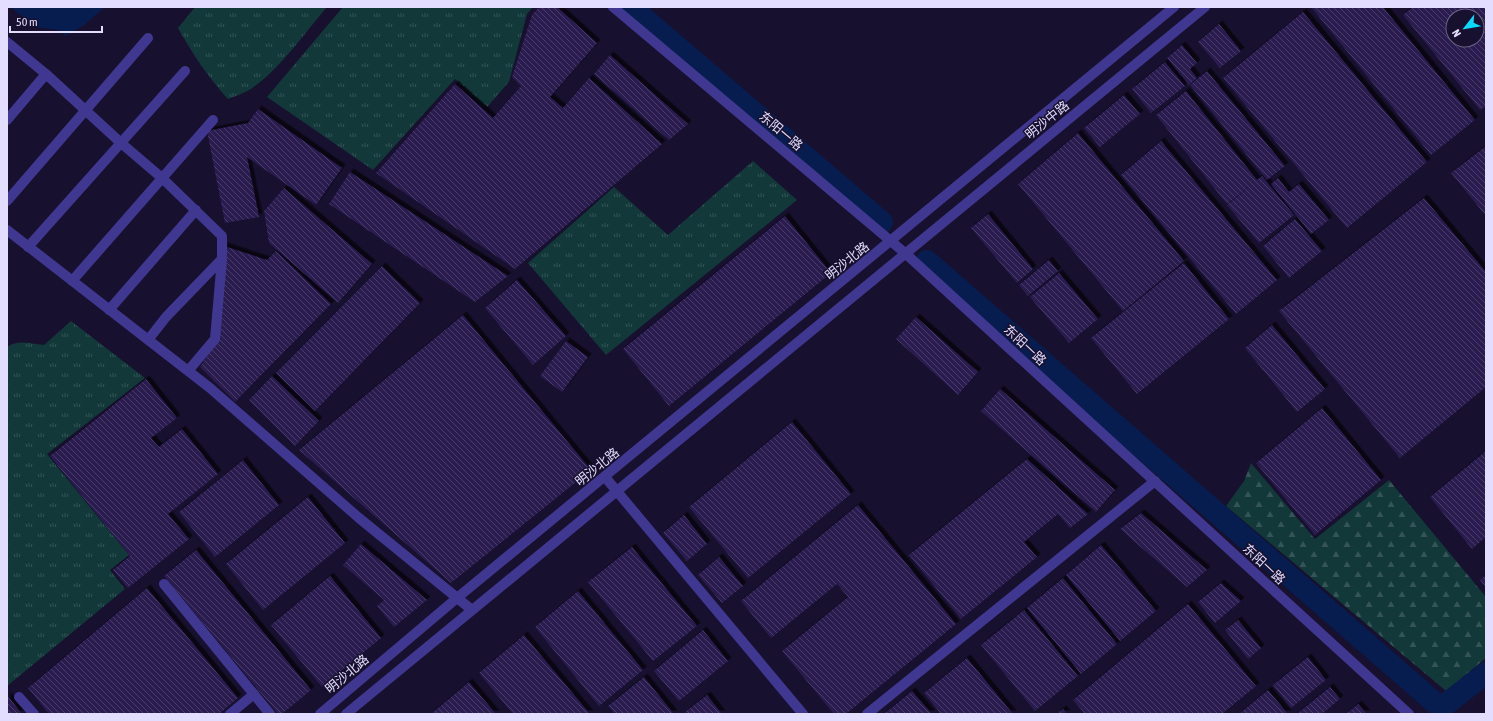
<svg xmlns="http://www.w3.org/2000/svg" width="1493" height="721" font-family="'Asap Condensed','Noto Sans SC',sans-serif">
	<style>
		.grass { fill: url(#grass-tufts) }
		.forest { fill: url(#forest-firs) }
		.water { fill: #071d50 }
		.lines { fill: none; stroke-linecap: round; stroke-linejoin: round }
		.river { stroke: #071d50; stroke-width: 22 }
		.building { fill: url(#building-back-hatch); fill-rule: evenodd; filter: url(#shadow) }
		.minor { stroke: #403890; stroke-width: 10 }
		.labels { text-anchor: middle; dominant-baseline: central; stroke-width: 3; stroke-linejoin: round; paint-order: stroke }
		.street-label { font-size: 13px; fill: #e3ddff; stroke: #17102e }
	</style>
	<defs>
		<pattern id="grass-tufts" width="24" height="20" patternUnits="userSpaceOnUse"><rect width="24" height="20" fill="#123839"/><path d="M3 7l-1-3M5 7V3M7 7l1-3M15 17l-1-3M17 17v-4M19 17l1-3" fill="none" stroke="#345457"/></pattern>
		<pattern id="forest-firs" width="22" height="20" patternUnits="userSpaceOnUse"><rect width="22" height="20" fill="#123839"/><path d="M5 1l3.5 6h-7zM16 11l3.5 6h-7z" fill="#345457"/></pattern>
		<pattern id="building-back-hatch" width="6" height="6" patternUnits="userSpaceOnUse"><rect width="6" height="6" fill="#291b50"/><path d="M-1 5l2 2M0 0l6 6M5-1l2 2" fill="none" stroke="#483c6a"/></pattern>
		<filter id="shadow"><feDropShadow dx="3.5" dy="-3.5" stdDeviation="0" flood-color="#0009"/></filter>
	</defs>
	<rect width="100%" height="100%" fill="#17102e"/>
	<path class="grass" d="M195,7H327C304,34 280,69 251,89C244,93 236,96 228,99C208,77 192,53 178,28Z
		M343,7H533L527,14L509,82L487,107L455,79L373,170L267,97Z
		M753,161L797,200L606,355L528,263L614,187L668,235Z
		M71,321L145,378L47,454L129,555L110,570L125,589L7,686V347C19,339 30,344 44,345Z"/>
	<path class="forest" d="M1251,463L1315,539L1389,480L1486,597V658L1446,691L1226,506L1244,481Z"/>
	<path class="water" d="M11,7H105L84,25L65,36L59,30L34,27Z"/>
	<g class="lines">
		<path class="river" d="M631,7L882,222
			M927,261L1441,708L1486,673"/>
	</g>
	<path class="building" d="M539,7H557L597,43L550,97L563,108L589,78L662,144L515,269L376,173L455,84L493,118L521,86L512,77L532,15Z
		M1311,7H1383L1475,120L1431,155Z
		M1413,7H1486V106L1480,110L1403,15ZM1453,16H1477V40H1453Z
		M1303,12L1427,162L1347,228L1223,78Z
		M1219,24L1241,51L1220,68L1198,42Z
		M1182,45L1197,63L1190,69L1197,78L1189,85L1167,58Z
		M610,55L688,124L669,140L594,74Z
		M1165,62L1185,86L1151,113L1132,89Z
		M1207,71L1285,166L1267,180L1190,85Z
		M1186,91L1257,180L1262,176L1294,215L1259,243L1227,205L1254,183L1227,204L1156,115Z
		M1124,95L1140,114L1100,147L1084,128Z
		M258,109L342,168L316,205L247,157L259,217L225,223L207,131L248,123Z
		M1078,133L1184,261L1123,311L1018,184Z
		M1161,141L1277,280L1236,314L1121,175Z
		M1486,146V216L1451,173Z
		M350,172L508,276L475,302L329,204Z
		M1278,178L1289,192L1299,184L1329,220L1311,234L1271,184Z
		M284,188L372,264L338,303L269,243L264,211Z
		M1424,198L1486,272V387L1400,458L1279,311Z
		M988,214L1033,269L1017,283L971,228Z
		M785,216L831,273L669,406L623,349Z
		M1295,219L1322,251L1289,278L1263,246Z
		M224,246L267,260L276,251L331,304L235,402L200,367L216,343Z
		M1049,260L1058,271L1028,296L1019,285Z
		M1184,263L1229,319L1137,394L1091,338Z
		M382,266L420,303L315,411L276,373Z
		M1059,273L1098,319L1069,343L1030,297Z
		M517,280L566,336L533,365L485,308Z
		M463,315L591,470L451,583L299,450Z
		M916,317L978,372L958,395L896,339Z
		M1272,325L1325,389L1297,412L1245,348Z
		M566,341L588,357L562,392L540,376Z
		M272,376L319,421L295,446L249,400Z
		M146,379L177,418L151,438L159,447L182,429L218,474L168,514L189,539L128,588L113,570L130,556L50,456Z
		M1000,389L1115,490L1096,512L981,411Z
		M1322,408L1381,480L1315,535L1256,463Z
		M792,422L851,494L748,578L689,507Z
		M1486,451V537L1472,549L1430,497Z
		M1027,459L1088,514L1070,528L1058,514L1024,542L1037,557L961,619L909,555Z
		M243,460L279,505L215,557L179,512Z
		M308,497L345,543L263,610L226,564Z
		M858,505L956,624L846,714H834L782,651L848,597L837,584L771,638L741,601Z
		M1141,513L1207,570L1187,587L1120,529Z
		M684,515L707,544L687,561L663,533Z
		M361,544L427,600L394,627L377,606L384,600L343,565Z
		M1101,545L1156,611L1120,641L1066,575Z
		M632,547L697,626L653,661L588,582Z
		M196,550L311,690L282,714H278L164,576Z
		M719,557L743,586L722,603L698,575Z
		M1486,575V588L1480,580Z
		M330,576L381,638L322,687L271,625Z
		M1063,578L1117,644L1081,674L1027,608Z
		M1221,583L1241,601L1215,623L1198,602Z
		M147,588L238,698L219,714H49L28,688Z
		M578,591L643,670L599,706L535,627Z
		M1188,604L1256,686L1222,714H1085L1073,700Z
		M1024,610L1078,676L1035,711L981,645Z
		M1238,620L1261,648L1248,659L1225,630Z
		M703,630L728,661L679,701L654,671Z
		M524,635L590,714H513L479,673Z
		M1308,657L1326,680L1291,708L1273,685Z
		M967,658L1013,714H941L924,693Z
		M644,677L674,714H615L608,706Z
		M469,682L496,714H431Z
		M1330,687L1340,699L1322,714H1299L1298,713Z
		M1268,690L1288,714H1239Z
		M912,691L932,714H884Z
		M7,695L22,714H7Z
		M707,695L722,714H687L685,712Z
		M1358,704L1367,714H1346Z
		M1063,709L1067,714H1056Z"/>
	<g class="lines">
		<path class="minor" d="M613,7L905,253L1409,714
			M7,42L46,74L121,143L162,178L222,236V259L215,339L188,371
			M7,120L46,74
			M7,201L148,38
			M7,230L210,388L359,518L472,610
			M28,247L185,71
			M72,281L213,120
			M109,310L196,210
			M148,340L166,317L222,259
			M605,477L803,714
			M164,584L270,714
			M19,697L34,714
			M230,714L254,694
			M320,714L457,598L1174,7
			M346,714L1205,7
			M867,714L1155,481"/>
	</g>
	<g class="labels">
		<g class="street-label">
			<text transform="translate(1047 120) rotate(-39)">明沙中路</text>
			<text transform="translate(781 131) rotate(40)">东阳一路</text>
			<text transform="translate(847 261) rotate(-39)">明沙北路</text>
			<text transform="translate(1025 345) rotate(43)">东阳一路</text>
			<text transform="translate(597 467) rotate(-39)">明沙北路</text>
			<text transform="translate(1264 564) rotate(43)">东阳一路</text>
			<text transform="translate(347 674) rotate(-40)">明沙北路</text>
		</g>
	</g>
	<rect width="1493" height="721" fill="none" stroke="#e3ddff" stroke-width="16"/>
	<g transform="translate(1465 28) rotate(239)"><circle r="19" fill="#17102e" stroke="#696282"/>
	<path d="M0-3L7 15L0 10L-7 15Z" fill="#09d8ff"/>
	<text y="-6" font-size="11" font-weight="bold" text-anchor="middle" fill="#e3ddff">N</text>
	</g>
	<path d="M10 26v6h92v-6" fill="none" stroke="#e3ddff" stroke-width="2"/>
	<text x="16" y="26" font-size="12" fill="#e3ddff" stroke="#17102e" stroke-width="3" paint-order="stroke">50 m</text>
</svg>
